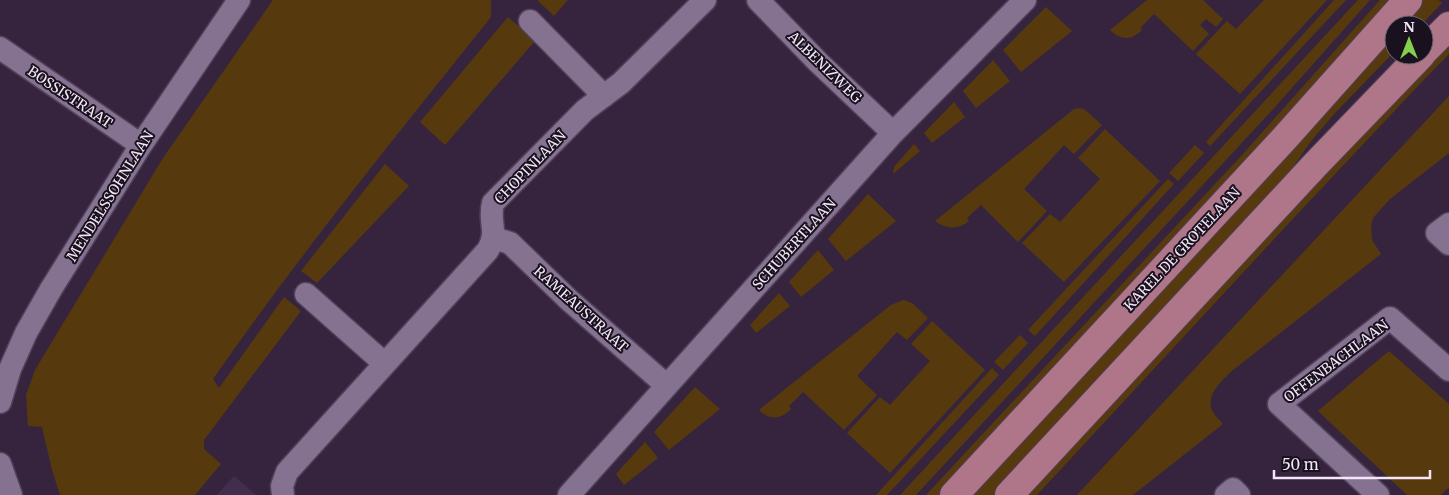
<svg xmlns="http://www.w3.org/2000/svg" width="1449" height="495" font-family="Merriweather,serif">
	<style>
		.built { fill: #432d4d }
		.green { fill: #563a0d }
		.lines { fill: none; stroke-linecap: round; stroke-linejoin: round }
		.minor-casing { stroke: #504058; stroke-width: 25 }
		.major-casing { stroke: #504058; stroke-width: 30 }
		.minor { stroke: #857190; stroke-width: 22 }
		.major { stroke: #ae7688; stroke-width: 28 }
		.labels { text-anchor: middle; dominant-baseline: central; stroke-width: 4; stroke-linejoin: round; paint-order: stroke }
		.street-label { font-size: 14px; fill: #f2e6f8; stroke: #19111d }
	</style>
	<rect width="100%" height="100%" fill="#36243f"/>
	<path class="built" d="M234,476L256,495H217Z"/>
	<path class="green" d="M273,0H491V17C396,136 300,254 213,379L219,388L284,297L301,311L204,440V449L221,464L195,495H60L52,470L42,427L28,426L26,395L35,370L163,158Z
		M537,0H568L554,16Z
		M1147,0H1203L1223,19L1216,27L1206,19L1200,25L1209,34L1193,51L1154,14L1140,28L1142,30C1131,41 1120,40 1110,30Z
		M1264,0H1327L1240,94L1196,54L1227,21L1236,29Z
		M1334,0H1346L1210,146L1206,142Z
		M1358,0H1370L1275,107L916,495H900Z
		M1380,0H1392L1342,58L939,495H926L1242,155Z
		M1421,0H1438L1442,3L1421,25H1400Z
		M1046,7L1072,31L1021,72L1003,50Z
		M508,17L535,41L445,145L420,122Z
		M1394,32V52L1335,113L1312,140L1281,184L994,495H969Z
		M1449,41V54L1417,87L1289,223L1037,495H1024Z
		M993,60L1010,81L976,108L963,91Z
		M1449,96V153L1390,199L1373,218L1371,227L1372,240L1381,254L1233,370C1223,380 1204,395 1213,412C1215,416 1220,420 1223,424L1133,495H1077Z
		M954,102L965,117L932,143L924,133Z
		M1080,108L1084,109L1102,125L1074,154L1064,145L1024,189L1047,211L1018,242L981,205L967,218L969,221C959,230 945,229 935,221L1074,109Z
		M1105,129L1160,181L1064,282L1022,243L1050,214L1060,222L1100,179L1078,158Z
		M914,144L920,151L893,174L894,167Z
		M1195,145L1204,153L1178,181L1169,173Z
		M385,164L409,186L317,283L301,271Z
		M1168,179L1174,184L1035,336L1028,330Z
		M868,194L896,221L846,261L828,239Z
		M818,250L834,270L801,297L789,282Z
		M779,293L790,306L756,333L750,325Z
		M903,300L912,303L928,318L907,340L897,332L857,376L877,395L844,430L803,392L789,406L791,409C782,419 769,421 759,410L891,305Z
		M932,321L985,370L890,473L847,433L880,397L890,405L930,361L911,344Z
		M1020,335L1028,343L1003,370L994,362Z
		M1389,351L1449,404V487L1441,495H1407L1318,411Z
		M992,368L999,375L887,495H876Z
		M695,387L720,409L669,450L654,432Z
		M645,442L658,458L624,485L616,474Z"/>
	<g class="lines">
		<defs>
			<path id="minor" d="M758,0L818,62L893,133
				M530,21L604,96
				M0,48L141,145
				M1449,224L1437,233L1449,244
				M494,238L510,243L569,300L666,385
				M306,294L385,364
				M0,402L10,369L26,333L51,289L141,145L239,0
				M0,464L11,495
				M283,495L282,486L287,472L488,250C499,230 488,223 493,203L585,110L621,83L705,0
				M569,495L893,133L1025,0
				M1226,495L1233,489L1239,495
				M1378,495L1279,404L1390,318L1449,370"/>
			<path id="major" d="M1424,51L1449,26
				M954,495L1283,140L1408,0
				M1009,495L1315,165L1421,55"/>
		</defs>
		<use href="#minor" class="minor-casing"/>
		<use href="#major" class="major-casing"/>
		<use href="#minor" class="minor"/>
		<use href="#major" class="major"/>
	</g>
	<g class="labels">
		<g class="street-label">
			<text transform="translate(825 67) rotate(44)">ALBENIZWEG</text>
			<text transform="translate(70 97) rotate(34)">BOSSISTRAAT</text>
			<text transform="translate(530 167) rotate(-46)">CHOPINLAAN</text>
			<text transform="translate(110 196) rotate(-58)">MENDELSSOHNLAAN</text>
			<text transform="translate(794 244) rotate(-48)">SCHUBERTLAAN</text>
			<text transform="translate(1182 249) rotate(-47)">KAREL DE GROTELAAN</text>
			<text transform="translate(581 309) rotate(42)">RAMEAUSTRAAT</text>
			<text transform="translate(1336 361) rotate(-37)">OFFENBACHLAAN</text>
		</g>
	</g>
	<g transform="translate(1409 40)"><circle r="24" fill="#19111d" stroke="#706675"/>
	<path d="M0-4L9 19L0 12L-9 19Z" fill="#85cf4c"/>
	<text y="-8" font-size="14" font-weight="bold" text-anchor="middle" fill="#f2e6f8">N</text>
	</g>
	<path d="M1274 470v8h156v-8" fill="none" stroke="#f2e6f8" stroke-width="2.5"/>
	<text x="1282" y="470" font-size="15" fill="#f2e6f8" stroke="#19111d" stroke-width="4" paint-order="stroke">50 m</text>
</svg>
